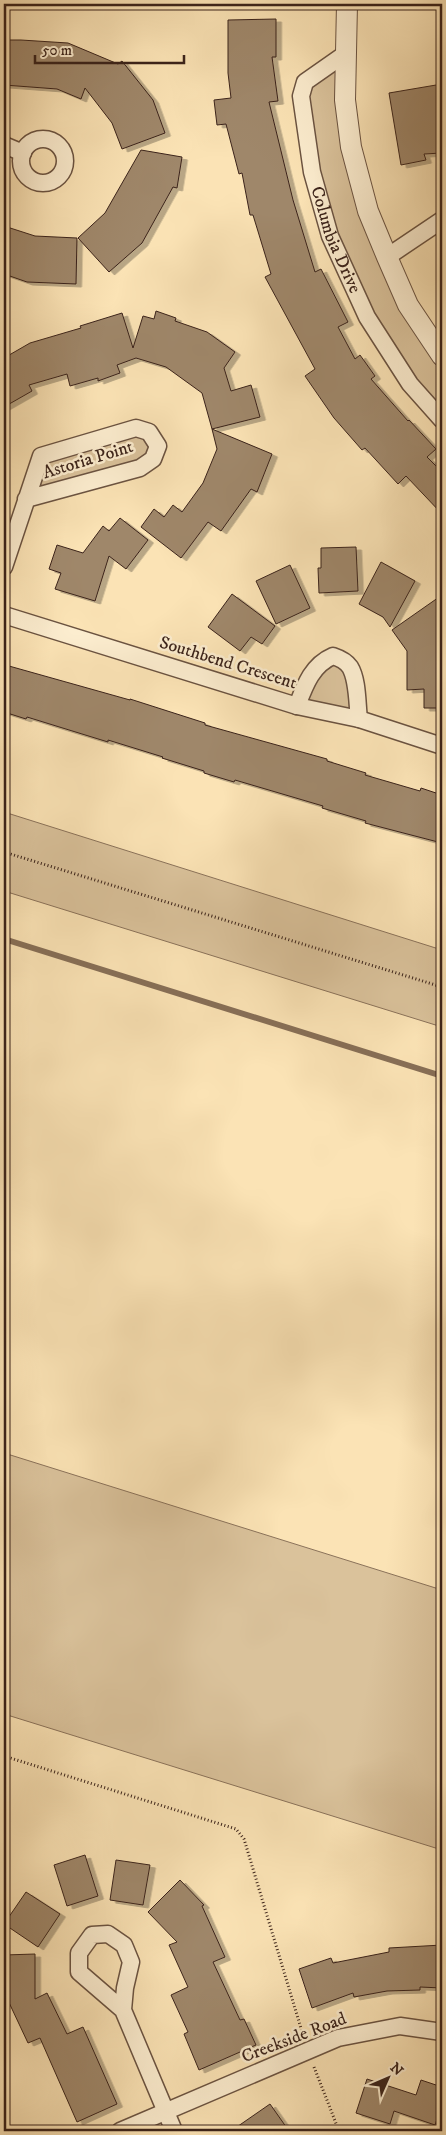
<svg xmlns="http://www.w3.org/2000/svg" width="446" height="2135" font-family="'IM FELL DW Pica',serif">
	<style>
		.green { fill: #dac29b; stroke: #8a725a }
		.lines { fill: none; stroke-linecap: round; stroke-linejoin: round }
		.stream { stroke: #876f57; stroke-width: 6 }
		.building { fill: #9f876b; stroke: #3b231a; filter: url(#shadow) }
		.minor-casing { stroke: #6b5341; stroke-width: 19 }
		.tertiary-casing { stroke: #6b5341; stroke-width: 22 }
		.path { stroke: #3b231a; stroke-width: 3; stroke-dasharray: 1 2.5; stroke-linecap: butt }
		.minor { stroke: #fcedcf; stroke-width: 16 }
		.tertiary { stroke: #fcedcf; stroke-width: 20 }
		.labels { text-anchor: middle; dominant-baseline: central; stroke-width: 5; stroke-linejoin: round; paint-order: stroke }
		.street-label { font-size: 18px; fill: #3b231a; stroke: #fcedcf }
	</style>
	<defs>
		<filter id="shadow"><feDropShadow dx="5.5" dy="3" stdDeviation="0" flood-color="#0004"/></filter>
	</defs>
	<rect width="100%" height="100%" fill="#fbe3b5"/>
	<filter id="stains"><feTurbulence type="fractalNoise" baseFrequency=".004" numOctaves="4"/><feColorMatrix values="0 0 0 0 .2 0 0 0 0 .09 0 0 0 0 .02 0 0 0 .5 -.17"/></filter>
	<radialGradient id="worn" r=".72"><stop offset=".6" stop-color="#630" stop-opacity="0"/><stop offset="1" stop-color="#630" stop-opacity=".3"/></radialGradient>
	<path class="green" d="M347,4H442V9L347,5Z
		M345,54L368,211L442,356V420L410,384L331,236L305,82Z
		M149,432L153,459L26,499L41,456Z
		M343,660L359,719L297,706L316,667Z
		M4,812L442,950V1027L4,891Z
		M4,1453L442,1590V1850L4,1714Z"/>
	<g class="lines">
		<path class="stream" d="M4,939L442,1076"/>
	</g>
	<path class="building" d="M276,19V57H272L278,101L269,102L293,200L315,272L321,269L348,322L338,327L355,359L360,355L375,376L371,379L408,421L409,420L436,449L427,457L442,472V514L406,476L398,484L365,448L362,450L334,418L305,376L315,369L265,277L271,274L253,215H250L242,173L239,174L226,124L217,125L214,100L231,98L228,73V20Z
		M4,40H21L68,43L118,64L122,61L153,100L165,133L122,149L112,123L85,88L81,99L57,89L4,85Z
		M442,84V153L424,154L426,160L401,165L389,93Z
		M141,150L182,157L177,188L173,187L142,243L109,272L78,238L105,213Z
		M4,226L35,236L77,238L76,284L27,282L4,274Z
		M156,311L176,318L175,321L207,332L235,352L224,368L231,391L251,385L260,417L212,429L202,393L166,367L136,358L117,365L120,373L98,381V378L70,386L67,374L29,385L32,391L4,407V358L30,343L81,328L80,326L122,313L133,348L143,316L154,319Z
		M212,429L272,454L257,492L251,489L221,531L208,522L181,558L141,527L154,509L164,517L173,505L182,512L203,483L217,449Z
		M120,518L148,540L126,569L109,556L95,601L55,589L61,573L49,569L57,545L83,553L103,526L109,531Z
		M356,547L358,591L319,593L318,568H321V548Z
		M381,562L415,581L390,627L383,617L359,604Z
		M290,565L310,608L276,624L256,581Z
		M232,594L275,626L262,644L251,637L240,651L208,627Z
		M442,595V708H424V689L407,690V651L392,630Z
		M9,666L130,700V699L205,723V725L327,759V761L366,773L365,775L420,791L421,788L442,795V827L438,842L365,823L366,821L322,808L323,806L235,780L234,782L204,773V771L162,758L163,757L108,740V742L27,717L26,719L4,712V684Z
		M85,1855L98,1896L67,1906L54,1865Z
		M116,1860L150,1865L143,1905L110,1900Z
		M180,1880L204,1905L202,1906L225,1957L213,1962L240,2020L244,2019L256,2045L199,2070L184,2034L188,2032L171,1995L188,1987L169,1945L177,1942L148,1912Z
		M26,1892L60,1914L38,1947L4,1924Z
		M442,1945V1988L420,1987V1990L387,1991L354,1997L353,1993L312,2008L299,1969L331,1958L333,1963L389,1952V1948Z
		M35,1954V1999L47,1993L67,2034L83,2027L117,2104L77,2122L40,2038L28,2043L4,1992V1955Z
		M367,2079L416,2095L421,2080L442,2087V2104L435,2125L394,2111L390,2124L356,2113Z
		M270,2104L289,2131H231Z"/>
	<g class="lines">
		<defs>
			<g id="minor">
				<path id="s1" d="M345,54L305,82L301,96L312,172L330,236L367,317L410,384L442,420"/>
				<circle cx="43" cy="161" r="22"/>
				<path d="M4,145L23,153"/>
				<path d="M387,257L442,220"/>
				<path d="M4,567L41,456L136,428L149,432L158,446L153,459L140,468L26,499"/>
				<path d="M4,615L297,706L359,719L442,746"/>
				<path d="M297,706C305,685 312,665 333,656C339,658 346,661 350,667C358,680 357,704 359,719"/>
				<path d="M123,2010L79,1972V1953L92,1935L108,1934L124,1945L131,1962L125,1988L123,2010L174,2131"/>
				<path d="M120,2131L338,2038L400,2026L442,2032"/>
			</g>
			<path id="tertiary" d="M347,4L345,100L351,147L368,211L387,257L408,305L442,356"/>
		</defs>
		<use href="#minor" class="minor-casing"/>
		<use href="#tertiary" class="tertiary-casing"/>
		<path class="path" d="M4,852L442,987
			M4,1756L236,1829L244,1839L303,2035
			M314,2067L339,2131"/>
		<use href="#minor" class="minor"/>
		<use href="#tertiary" class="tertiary"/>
	</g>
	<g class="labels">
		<g class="street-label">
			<text stroke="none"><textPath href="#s1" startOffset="212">Columbia Drive</textPath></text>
			<text transform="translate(88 460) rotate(-17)">Astoria Point</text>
			<text transform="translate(228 663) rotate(17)">Southbend Crescent</text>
			<text transform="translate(294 2038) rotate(-21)">Creekside Road</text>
		</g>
	</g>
	<rect width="446" height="2135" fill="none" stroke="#fbe3b5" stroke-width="20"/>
	<rect x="5" y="5" width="436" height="2125" fill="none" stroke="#3b231a" stroke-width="2.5"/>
	<rect x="10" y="10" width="426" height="2115" fill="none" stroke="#3b231a"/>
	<g transform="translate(388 2078) rotate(45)" stroke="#fcedcf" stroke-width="4" paint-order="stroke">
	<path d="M0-4L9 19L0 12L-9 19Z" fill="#3b231a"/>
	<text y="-8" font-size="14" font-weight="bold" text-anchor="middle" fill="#3b231a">N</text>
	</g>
	<path d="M35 55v8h149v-8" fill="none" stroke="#3b231a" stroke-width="2.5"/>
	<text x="42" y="55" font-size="15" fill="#3b231a" stroke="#fcedcf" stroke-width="4" paint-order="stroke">50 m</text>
	<rect width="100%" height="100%" filter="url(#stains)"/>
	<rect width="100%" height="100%" fill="url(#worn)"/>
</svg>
